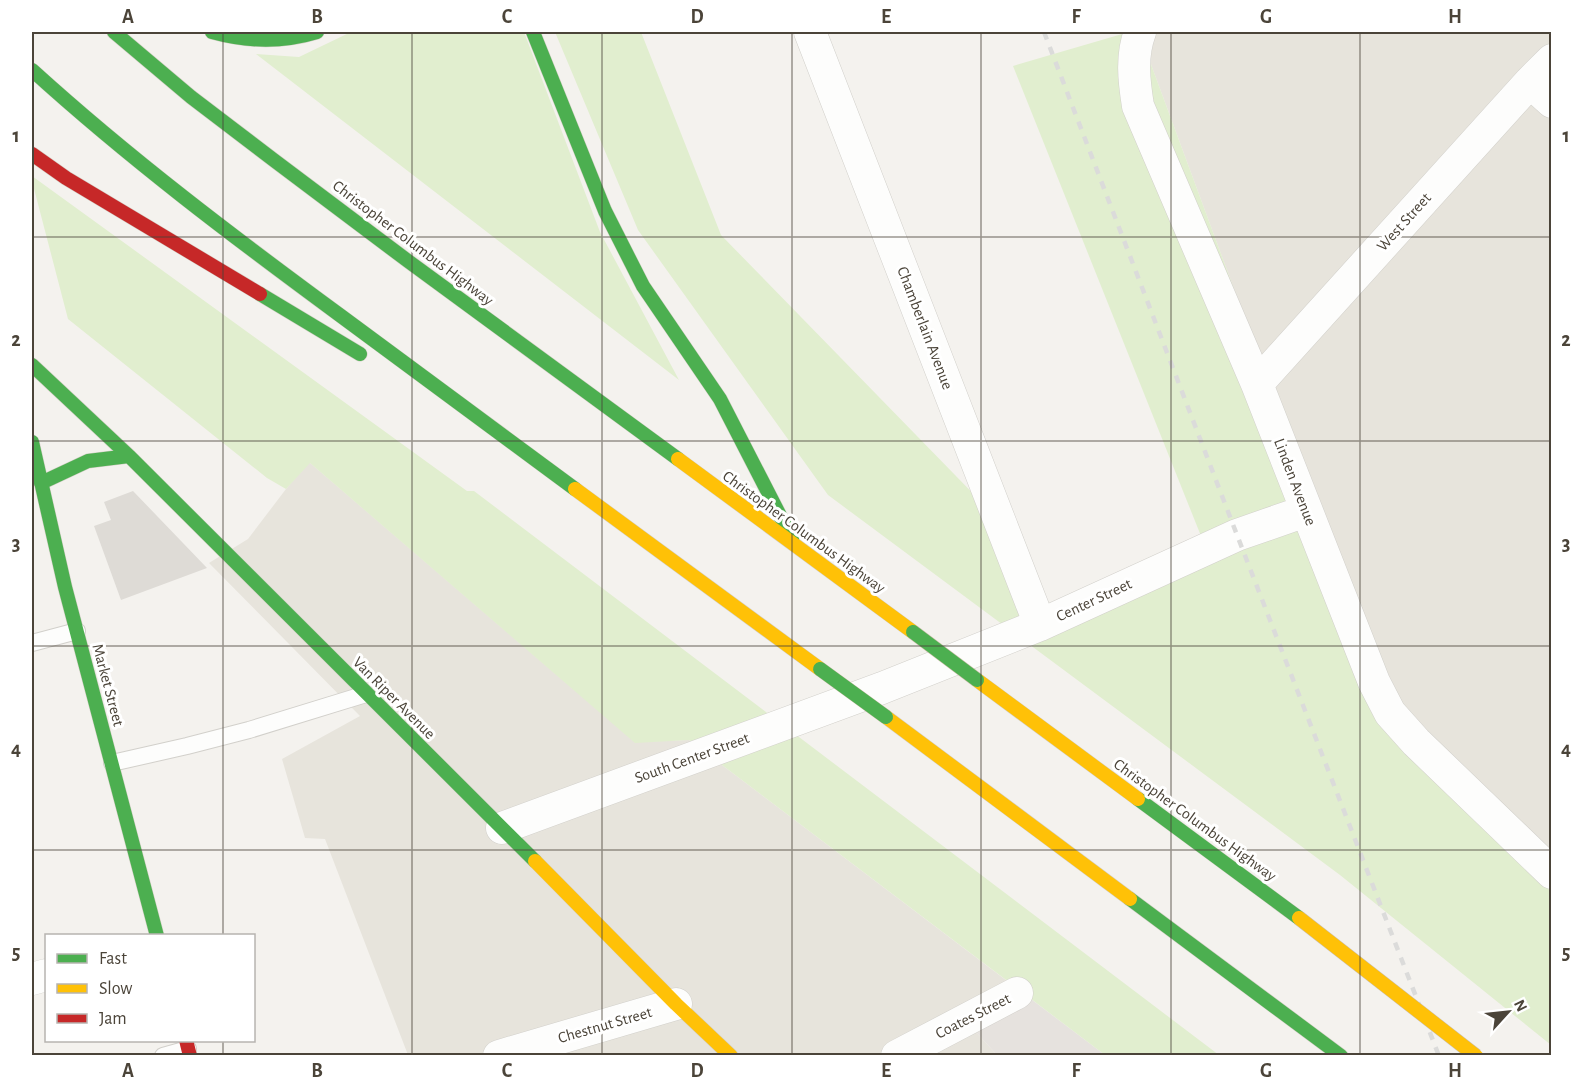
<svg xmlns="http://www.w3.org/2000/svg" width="1583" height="1087" font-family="'Alegreya Sans',sans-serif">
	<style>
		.residential { fill: #e7e4dc }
		.industrial { fill: #e6e2de }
		.green { fill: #e1eecf }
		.building { fill: #dedbd6 }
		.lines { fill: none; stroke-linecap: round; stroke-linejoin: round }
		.lane-casing { stroke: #d2d0cb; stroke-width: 18 }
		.street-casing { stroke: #d2d0cb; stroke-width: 33 }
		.fast-casing { stroke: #d3cfc5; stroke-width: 15 }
		.slow-casing { stroke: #d3cfc5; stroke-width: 15 }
		.jam-casing { stroke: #d3cfc5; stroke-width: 15 }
		.lane { stroke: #fdfdfc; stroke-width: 16 }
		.street { stroke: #fdfdfc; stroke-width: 32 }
		.fast { stroke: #4caf50; stroke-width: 14 }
		.slow { stroke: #ffc107; stroke-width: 14 }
		.jam { stroke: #c62828; stroke-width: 14 }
		.rail { stroke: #dbdbda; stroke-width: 4.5; stroke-dasharray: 8 8; stroke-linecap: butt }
		.fast-bridge-casing { stroke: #ccbfa9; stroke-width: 15; stroke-linecap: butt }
		.slow-bridge-casing { stroke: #ccbfa9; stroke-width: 15; stroke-linecap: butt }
		.fast-bridge { stroke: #4caf50; stroke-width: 14 }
		.slow-bridge { stroke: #ffc107; stroke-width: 14 }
		.grid { fill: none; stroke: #4b4439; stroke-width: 1.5; stroke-opacity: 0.55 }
		.labels { text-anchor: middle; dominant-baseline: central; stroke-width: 6; stroke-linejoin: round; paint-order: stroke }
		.street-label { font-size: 16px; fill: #4b4439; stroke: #fff }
		.neatline { fill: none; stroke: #4b4439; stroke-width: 2 }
		.grid-label { font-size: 20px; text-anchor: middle; font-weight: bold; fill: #4b4439 }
	</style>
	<rect width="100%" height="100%" fill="#f4f2ee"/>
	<path class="residential" d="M1139,32H1551V874L1390,711Z
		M309,462L635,742L689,740L1019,990L964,1019L997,1055H408L325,839L305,838L282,759L360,716L209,563L248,539L286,489Z"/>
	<path class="industrial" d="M1019,990L1105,1055H997L964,1019Z"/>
	<path class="green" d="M351,32H524L600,232L679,380L256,54L299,57Z
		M555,32H641L721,235L994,515L1042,622L1207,551L1013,66L1129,32H1139L1390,711L1551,874V1045L1340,875L828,495L638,230Z
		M32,176L467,491H474L1219,1055H1105L689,740L635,743L310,463L286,489L267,478L68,319L32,181Z"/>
	<path class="building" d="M133,491L207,568L121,600L94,526L111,520L104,502Z"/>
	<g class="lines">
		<defs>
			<path id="lane" d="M32,643L77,631
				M112,763L187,746L249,730L366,694
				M163,1056L188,1049"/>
			<path id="street" d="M810,32L1040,625
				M1140,32C1131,56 1134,81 1138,106L1257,384L1374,682L1390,713L1416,742L1552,873
				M1530,82L1552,102
				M1257,384L1530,82L1552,60
				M502,828L882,688L1040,625L1237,535L1306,511
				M32,979L46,975
				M499,1056L676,1004
				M897,1056L1017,993"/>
			<path id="fast" d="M114,32L191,97L275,161L408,261L678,459
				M212,32C248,42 281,43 317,32
				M533,32L605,211L643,286L720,399L792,539
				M32,70C130,159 235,238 341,316C419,374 497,431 575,489
				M260,294L360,354
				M32,365L129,456L535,861
				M32,442L65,587L157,936
				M41,483L88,461L129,456
				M1138,799L1299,918
				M1130,899L1341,1056"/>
			<path id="slow" d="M678,459L913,632
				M575,489L820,669
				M977,680L1138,799
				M886,717L1130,899
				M535,861L676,1004L731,1056"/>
			<path id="jam" d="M32,154L66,178L260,294
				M186,1040L190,1056"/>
		</defs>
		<use href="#lane" class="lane-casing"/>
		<use href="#street" class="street-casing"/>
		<use href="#fast" class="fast-casing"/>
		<use href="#slow" class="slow-casing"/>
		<use href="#jam" class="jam-casing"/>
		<use href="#lane" class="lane"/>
		<use href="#street" class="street"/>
		<use href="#fast" class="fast"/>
		<use href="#slow" class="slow"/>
		<use href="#jam" class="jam"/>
		<path class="rail" d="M1044,32L1237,535L1439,1056"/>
		<defs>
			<path id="fast-bridge" d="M913,632L977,680
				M820,669L886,717"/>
			<path id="slow-bridge" d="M1299,918L1476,1056"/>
		</defs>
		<use href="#fast-bridge" class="fast-bridge-casing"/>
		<use href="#slow-bridge" class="slow-bridge-casing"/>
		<use href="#fast-bridge" class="fast-bridge"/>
		<use href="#slow-bridge" class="slow-bridge"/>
	</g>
	<path class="grid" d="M223,32V936M412,32V1056M602,32V1056M792,32V1056M981,32V1056M1171,32V1056M1360,32V1056M32,237H1552M32,441H1552M32,646H1552M32,850H1552M223,1040V1056"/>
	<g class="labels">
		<g class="street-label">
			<text transform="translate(1404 222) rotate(-48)">West Street</text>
			<text transform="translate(413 243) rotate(37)">Christopher Columbus Highway</text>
			<text transform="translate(925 328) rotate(69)">Chamberlain Avenue</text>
			<text transform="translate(1295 482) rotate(69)">Linden Avenue</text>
			<text transform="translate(804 532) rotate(36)">Christopher Columbus Highway</text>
			<text transform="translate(1094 600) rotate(-25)">Center Street</text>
			<text transform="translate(108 685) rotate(75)">Market Street</text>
			<text transform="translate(394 698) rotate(45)">Van Riper Avenue</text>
			<text transform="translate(692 758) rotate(-20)">South Center Street</text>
			<text transform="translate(1195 820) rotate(36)">Christopher Columbus Highway</text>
			<text transform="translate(973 1016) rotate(-27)">Coates Street</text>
			<text transform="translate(605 1025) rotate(-16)">Chestnut Street</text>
		</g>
	</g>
	<rect width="1583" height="1087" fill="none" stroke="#ffffff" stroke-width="66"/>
	<rect x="45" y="934" width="210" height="108" fill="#ffffff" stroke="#b7b4b0" stroke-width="1.5"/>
	<rect x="57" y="954" width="30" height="9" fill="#4caf50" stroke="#b7b4b0" stroke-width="1.5"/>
	<text x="99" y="964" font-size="18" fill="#4b4439">Fast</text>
	<rect x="57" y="984" width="30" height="9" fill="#ffc107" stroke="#b7b4b0" stroke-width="1.5"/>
	<text x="99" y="994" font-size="18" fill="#4b4439">Slow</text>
	<rect x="57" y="1014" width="30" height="9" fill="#c62828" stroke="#b7b4b0" stroke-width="1.5"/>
	<text x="99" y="1024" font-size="18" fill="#4b4439">Jam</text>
	<g transform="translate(1508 1012) rotate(63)" stroke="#ffffff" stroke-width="4.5" paint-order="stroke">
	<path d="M0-4.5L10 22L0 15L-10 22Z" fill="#4b4439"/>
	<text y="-9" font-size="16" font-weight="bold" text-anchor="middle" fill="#4b4439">N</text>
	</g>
	<rect x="33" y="33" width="1517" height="1021" class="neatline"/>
	<g class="grid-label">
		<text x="128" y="23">A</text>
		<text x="317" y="23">B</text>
		<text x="507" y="23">C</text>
		<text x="697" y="23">D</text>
		<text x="886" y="23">E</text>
		<text x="1076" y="23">F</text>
		<text x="1266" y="23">G</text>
		<text x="1455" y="23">H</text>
		<text x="16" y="142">1</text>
		<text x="1566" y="142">1</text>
		<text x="16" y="346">2</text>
		<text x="1566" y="346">2</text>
		<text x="16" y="550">3</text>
		<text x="1566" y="550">3</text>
		<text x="16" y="755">4</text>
		<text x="1566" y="755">4</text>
		<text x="16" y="959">5</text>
		<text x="1566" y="959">5</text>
		<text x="128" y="1077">A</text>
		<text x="317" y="1077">B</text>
		<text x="507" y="1077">C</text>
		<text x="697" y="1077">D</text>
		<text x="886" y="1077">E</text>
		<text x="1076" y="1077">F</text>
		<text x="1266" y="1077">G</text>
		<text x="1455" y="1077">H</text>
	</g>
</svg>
